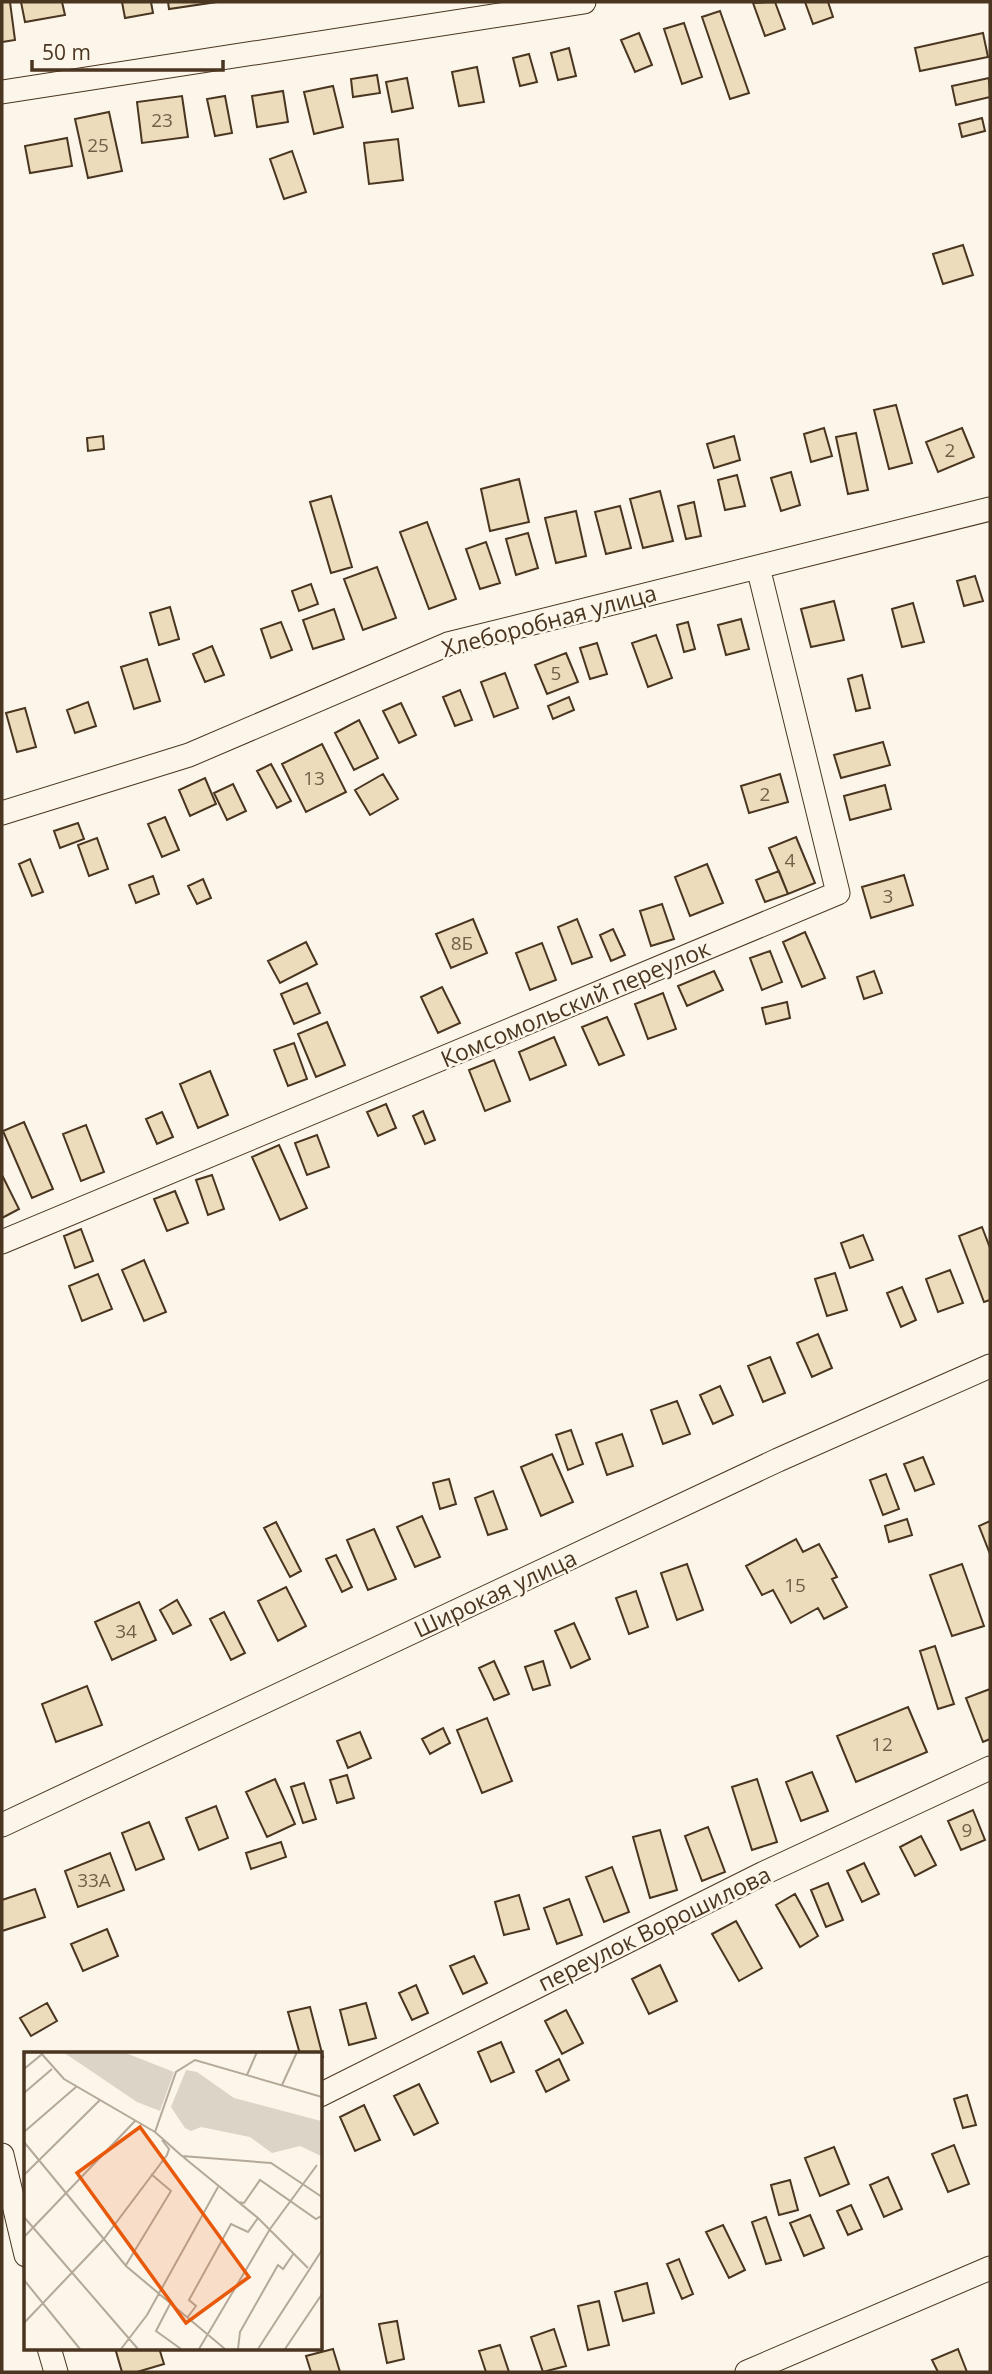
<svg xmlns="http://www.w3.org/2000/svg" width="992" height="2374" font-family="'Open Sans',sans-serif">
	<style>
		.building { fill: #ecdcbc; stroke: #4a3520; stroke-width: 2 }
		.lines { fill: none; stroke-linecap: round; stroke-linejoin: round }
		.minor-casing { stroke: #4a3520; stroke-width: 25 }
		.minor { stroke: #fbf6e9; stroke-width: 23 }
		.labels { text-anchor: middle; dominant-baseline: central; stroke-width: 5; stroke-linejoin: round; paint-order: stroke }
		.number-label { font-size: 19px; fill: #725f47 }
		.street-label { font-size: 23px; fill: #4a3520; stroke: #fbf6e9 }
		.inset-road { fill: none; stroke: #b4a999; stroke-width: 2 }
		.view { fill: #e8590c; fill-opacity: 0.15; stroke: #e8590c; stroke-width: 3.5 }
		.inset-edge { fill: none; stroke: #4a3520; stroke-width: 3.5 }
	</style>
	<rect width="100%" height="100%" fill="#fbf6e9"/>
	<path class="building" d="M2,2H10L15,40L2,42Z
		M21,2H62L65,15L25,22Z
		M122,2H151L153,13L125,18Z
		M168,2H217L169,9Z
		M775,2L785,29L765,36L753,3Z
		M805,2H828L833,17L813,24Z
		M720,11L749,93L730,99L702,17Z
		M684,23L702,77L682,84L664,29Z
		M639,33L652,65L635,72L621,40Z
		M983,33L988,57L920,71L915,48Z
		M569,48L576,76L558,80L551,53Z
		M529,54L537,82L520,86L513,58Z
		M477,67L484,102L459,106L452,72Z
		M377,75L380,93L353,97L351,79Z
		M407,78L413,108L392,112L386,82Z
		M989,78L990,97L956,105L952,86Z
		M333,86L343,127L314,134L304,92Z
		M283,91L288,122L257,127L252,96Z
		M182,96L188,137L142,143L137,102Z
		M225,96L232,133L215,136L207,99Z
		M109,112L122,171L88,178L75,119Z
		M982,118L985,131L962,137L959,124Z
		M67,138L72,166L30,173L25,146Z
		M398,139L403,180L369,184L364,143Z
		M292,151L306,192L284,199L270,159Z
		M963,245L973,275L943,284L933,254Z
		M896,405L912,463L889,469L874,410Z
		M824,428L832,456L811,462L804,434Z
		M962,428L974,457L938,472L926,442Z
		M856,433L868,490L848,494L836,437Z
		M103,436L104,449L88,451L87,438Z
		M734,436L740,460L714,468L707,444Z
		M791,472L800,505L781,511L771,478Z
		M737,475L745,506L725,510L718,480Z
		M519,479L529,522L490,531L481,489Z
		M660,491L673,541L643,548L630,499Z
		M331,496L352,567L331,573L310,502Z
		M694,502L701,536L686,539L678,506Z
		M620,506L631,548L606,554L595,512Z
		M576,511L586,556L556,563L545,518Z
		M427,522L456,599L429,609L400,532Z
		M528,533L538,568L516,575L506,539Z
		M486,542L500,583L480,589L466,549Z
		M377,567L396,618L363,630L344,579Z
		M975,576L983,601L964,606L957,581Z
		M311,584L318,604L299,611L292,591Z
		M834,601L844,640L811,647L801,609Z
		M913,603L924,642L902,647L892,609Z
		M170,607L179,639L159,645L150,613Z
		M334,609L344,639L313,649L303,620Z
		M741,619L749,649L726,655L718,625Z
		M281,622L292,650L271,658L261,629Z
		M688,622L695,649L684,652L677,625Z
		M656,635L672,678L648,687L632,643Z
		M597,643L607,674L590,679L580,648Z
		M212,646L224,675L205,682L193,654Z
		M566,653L578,682L547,694L535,665Z
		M147,659L160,701L134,709L121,667Z
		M505,673L518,708L494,717L481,682Z
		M862,675L870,708L856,711L848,679Z
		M460,690L472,720L455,726L443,697Z
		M569,697L574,710L553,719L548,706Z
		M88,702L96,726L75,733L67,710Z
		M401,703L416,735L399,743L383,711Z
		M25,708L36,747L17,752L6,713Z
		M359,720L378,758L354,770L335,733Z
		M883,742L890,765L841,778L834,755Z
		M322,744L346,792L306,812L282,764Z
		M271,764L291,801L277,808L257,771Z
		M383,774L398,799L370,815L355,790Z
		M780,774L788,802L749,813L741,786Z
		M205,778L216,804L190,816L179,790Z
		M233,784L246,811L227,820L214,793Z
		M885,785L891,809L850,820L844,796Z
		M165,817L179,850L162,857L148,824Z
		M78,823L84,839L60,848L54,831Z
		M796,837L815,883L788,894L769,848Z
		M97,838L108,869L89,876L78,845Z
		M30,859L43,892L32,896L19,864Z
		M707,864L723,903L690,916L675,877Z
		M779,871L788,894L765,902L756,880Z
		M904,875L913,905L871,918L862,887Z
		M153,876L159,894L136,903L129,885Z
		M203,879L211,898L197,904L188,886Z
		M662,904L674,939L651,946L640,911Z
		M473,919L487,953L451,968L436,934Z
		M577,919L592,957L572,964L558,927Z
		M613,929L625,955L611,961L600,935Z
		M805,932L825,978L802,987L783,942Z
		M306,942L317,964L280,983L268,961Z
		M542,943L556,980L530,990L516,953Z
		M770,951L782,982L762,990L750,958Z
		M714,971L723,990L687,1006L678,986Z
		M874,971L882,993L864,999L857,977Z
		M307,983L320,1013L294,1024L281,994Z
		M442,987L460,1023L438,1033L421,997Z
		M663,993L676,1029L648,1039L635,1004Z
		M787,1002L790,1018L766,1024L762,1008Z
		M607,1017L624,1055L599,1065L582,1027Z
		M327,1022L345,1065L316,1077L298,1034Z
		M554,1037L566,1065L530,1080L519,1052Z
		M294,1043L307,1079L288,1086L274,1050Z
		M494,1060L510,1101L485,1111L469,1070Z
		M210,1071L228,1115L198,1128L180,1084Z
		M386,1104L396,1128L378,1136L367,1112Z
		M423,1111L435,1140L425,1144L413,1116Z
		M162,1112L173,1137L157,1144L146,1119Z
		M24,1122L53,1189L32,1198L3,1131Z
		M86,1125L104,1172L81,1181L63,1134Z
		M317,1135L329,1167L307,1175L295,1143Z
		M279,1145L307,1208L280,1220L252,1157Z
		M2,1175L19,1209L2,1218Z
		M212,1175L224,1209L208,1215L196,1180Z
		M175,1191L188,1223L167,1231L154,1199Z
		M982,1227L990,1248V1300L984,1302L959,1236Z
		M81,1229L93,1261L75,1268L64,1236Z
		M863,1235L873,1260L850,1268L841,1243Z
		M144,1260L166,1312L144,1321L122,1270Z
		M950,1270L963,1303L938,1312L926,1279Z
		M835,1273L847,1310L827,1316L815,1279Z
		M98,1274L112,1309L82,1321L69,1286Z
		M902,1287L916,1320L901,1327L887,1293Z
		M818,1334L832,1368L812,1377L797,1343Z
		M770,1357L785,1393L763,1402L748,1366Z
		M720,1386L733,1415L713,1424L700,1395Z
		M677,1401L690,1434L663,1444L651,1410Z
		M571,1430L583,1464L568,1470L556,1435Z
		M622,1434L633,1466L607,1475L596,1443Z
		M552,1454L573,1502L541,1516L521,1467Z
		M923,1457L934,1484L915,1491L904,1464Z
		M886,1474L899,1509L883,1515L870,1480Z
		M449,1479L456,1504L440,1509L433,1483Z
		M493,1491L507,1529L488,1535L475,1498Z
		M422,1516L440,1557L415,1567L397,1527Z
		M907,1519L912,1535L889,1542L885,1526Z
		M990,1521V1554L979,1526Z
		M276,1522L301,1571L290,1577L264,1528Z
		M374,1529L396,1579L368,1590L347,1540Z
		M796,1539L803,1552L819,1544L837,1577L832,1579L847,1607L824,1619L818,1608L791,1623L773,1590L762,1595L746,1566Z
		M336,1555L352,1587L342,1592L326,1559Z
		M687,1564L703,1610L677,1620L661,1573Z
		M962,1564L984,1626L952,1636L930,1575Z
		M286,1587L306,1626L278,1641L258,1601Z
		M636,1591L648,1627L629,1634L616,1598Z
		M177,1600L191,1625L173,1634L160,1610Z
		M139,1602L156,1640L112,1660L95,1622Z
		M224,1612L245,1653L231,1660L210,1619Z
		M574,1623L590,1659L571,1668L555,1631Z
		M935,1646L954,1704L938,1709L920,1651Z
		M494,1661L509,1694L494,1700L479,1668Z
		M543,1661L550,1685L533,1690L525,1667Z
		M87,1686L102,1725L56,1742L42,1704Z
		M990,1689V1739L983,1742L966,1698Z
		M908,1707L927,1752L856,1782L837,1736Z
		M487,1718L512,1781L482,1793L457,1730Z
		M443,1728L450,1743L430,1754L422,1739Z
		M360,1732L371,1758L348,1768L337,1741Z
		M812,1772L828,1811L801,1821L786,1782Z
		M347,1775L354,1798L337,1803L330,1780Z
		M275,1779L295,1824L267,1837L246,1792Z
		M757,1779L777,1842L752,1850L732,1787Z
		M304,1783L316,1819L303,1823L291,1787Z
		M216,1806L228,1838L199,1850L186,1818Z
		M973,1810L985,1840L961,1850L948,1821Z
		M149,1822L164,1859L136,1870L122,1833Z
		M708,1827L725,1872L702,1881L685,1836Z
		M660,1830L677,1890L650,1898L633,1837Z
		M921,1836L936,1865L915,1876L900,1847Z
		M281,1842L286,1857L251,1869L246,1853Z
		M110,1853L124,1890L78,1907L65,1871Z
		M864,1863L879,1894L862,1902L847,1871Z
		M612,1867L629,1912L604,1922L586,1877Z
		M828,1883L843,1920L826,1927L811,1890Z
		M35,1889L45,1917L2,1931V1900Z
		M795,1894L818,1936L800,1947L776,1905Z
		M519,1895L529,1929L504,1935L495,1902Z
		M569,1899L582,1935L557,1944L544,1908Z
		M736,1921L762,1968L739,1981L712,1934Z
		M107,1929L118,1956L83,1971L71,1944Z
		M474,1956L487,1983L463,1994L450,1966Z
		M660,1965L677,2001L649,2014L632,1979Z
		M416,1985L428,2013L412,2020L399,1993Z
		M47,2003L57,2021L31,2036L20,2018Z
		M366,2003L376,2038L349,2045L340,2010Z
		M310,2007L323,2057L320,2058V2054H300L288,2012Z
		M566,2010L583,2043L562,2054L545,2021Z
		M501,2042L514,2072L491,2082L478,2052Z
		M559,2059L569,2080L546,2092L536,2071Z
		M419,2084L438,2123L414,2135L394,2096Z
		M967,2095L976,2125L963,2128L954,2099Z
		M364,2105L380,2140L355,2151L340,2117Z
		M954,2145L969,2184L948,2192L932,2154Z
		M834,2147L849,2184L820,2196L805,2158Z
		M888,2177L902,2209L884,2217L870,2185Z
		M790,2180L798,2210L779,2215L771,2185Z
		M851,2205L862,2229L848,2235L837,2211Z
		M810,2215L824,2248L804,2256L790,2223Z
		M766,2217L781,2260L766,2264L752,2222Z
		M723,2225L745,2270L729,2278L706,2232Z
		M679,2259L693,2294L682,2299L667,2264Z
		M647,2283L654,2313L623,2321L615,2292Z
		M599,2301L609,2345L588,2350L578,2306Z
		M397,2321L404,2359L387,2363L379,2324Z
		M554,2329L566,2366L543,2372L531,2337Z
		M500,2345L509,2372H486L479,2351Z
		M115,2348H159L164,2364L137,2372H122Z
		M333,2349L340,2372H311L306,2356Z
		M958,2349L967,2372H938L932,2360Z"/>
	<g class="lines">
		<defs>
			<path id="minor" d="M2,92L584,2
				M2,813L189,755L448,644L990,509
				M2,1242L838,893L758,567
				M2,1825L778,1460L990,1366
				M320,2095L764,1873L990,1768
				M2,2155L26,2255
				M49,2348L56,2372
				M747,2372L990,2268"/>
		</defs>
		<use href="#minor" class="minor-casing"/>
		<use href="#minor" class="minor"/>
	</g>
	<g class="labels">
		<g class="number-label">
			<text x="162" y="120">23</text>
			<text x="98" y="145">25</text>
			<text x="950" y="450">2</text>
			<text x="556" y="673">5</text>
			<text x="314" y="778">13</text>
			<text x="765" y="794">2</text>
			<text x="790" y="860">4</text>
			<text x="888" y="896">3</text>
			<text x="462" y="943">8Б</text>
			<text x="795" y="1585">15</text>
			<text x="126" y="1631">34</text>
			<text x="882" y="1744">12</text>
			<text x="967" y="1830">9</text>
			<text x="94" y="1880">33А</text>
		</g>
		<g class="street-label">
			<text transform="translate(549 620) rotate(-15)">Хлеборобная улица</text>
			<text transform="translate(575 1003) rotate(-23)">Комсомольский переулок</text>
			<text transform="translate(495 1593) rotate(-25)">Широкая улица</text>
			<text transform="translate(654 1928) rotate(-26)">переулок Ворошилова</text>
		</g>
	</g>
	<g transform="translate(24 2052)">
		<rect width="298" height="298" fill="#fbf6e9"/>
		<path d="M39,0H99L150,20L136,59L113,50ZM162,18L173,20L210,46L297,69V104L276,94L248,101L226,85L177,75L167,79L161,76L147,55Z" fill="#dcd4c6"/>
		<path class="inset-road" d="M16,0L40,27L131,80L158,104L247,111L298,145M0,17L17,3M223,23L233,0M258,33L273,0M0,41L28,17M0,80L52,35M131,80L152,20L171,8L298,45M0,90L102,214L201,297M158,104L234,166L284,216M0,123L76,48M214,150L220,151L236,128L292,167L297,164M0,165L114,297M0,185L111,69M102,213L147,139L127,122M0,228L56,297M146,252L132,279L157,297M163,266L172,254L165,248L207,172L224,180L234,166M0,271L79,188L143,103L145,97L138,88M97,297L123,263L194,135M175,297L246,177L293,113M214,297L216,280L254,213L259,217L270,201M234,297L298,198M261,297L298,242"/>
		<path class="view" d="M116,75L225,225L162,271L53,121Z"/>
		<rect width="298" height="298" class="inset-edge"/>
	</g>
	<rect width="992" height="2374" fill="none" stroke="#4a3520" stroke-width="7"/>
	<path d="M32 60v10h191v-10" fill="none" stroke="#4a3520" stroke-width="3.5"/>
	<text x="42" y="60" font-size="21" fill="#4a3520" stroke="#fbf6e9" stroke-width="5" paint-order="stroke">50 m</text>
</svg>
